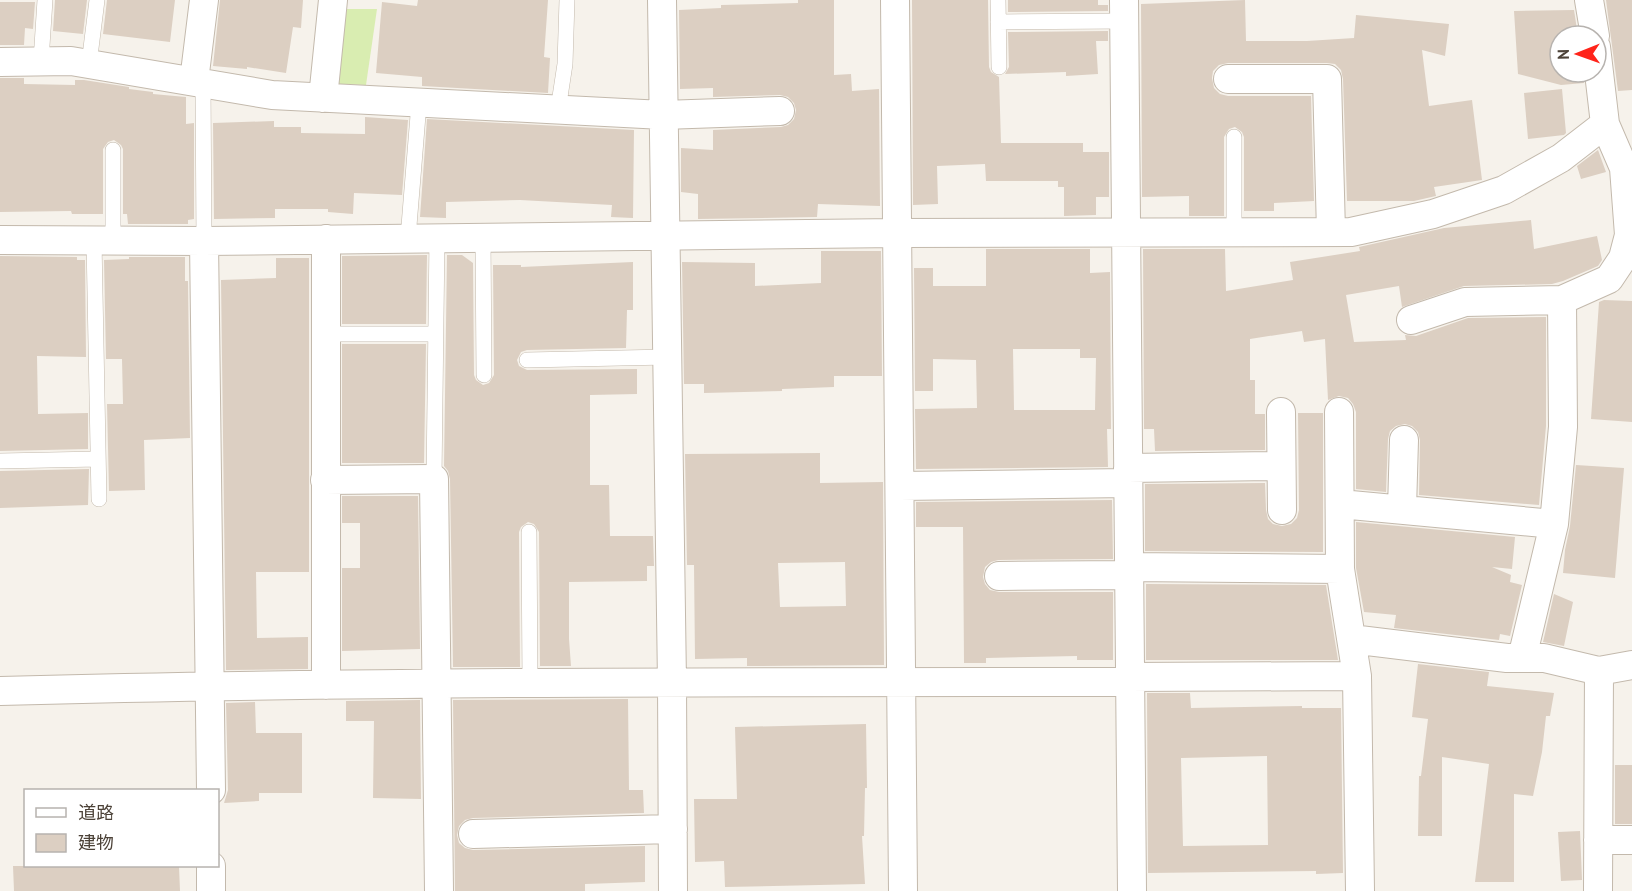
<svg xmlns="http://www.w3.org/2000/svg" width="1632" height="891" font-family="'PT Sans','Noto Sans JP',sans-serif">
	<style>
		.green { fill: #d9edb1 }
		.building { fill: #dccfc2; fill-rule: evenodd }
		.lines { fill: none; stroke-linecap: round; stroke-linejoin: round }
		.service-casing { stroke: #c3b9ac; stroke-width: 16 }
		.minor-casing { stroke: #c3b9ac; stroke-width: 30 }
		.service { stroke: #fff; stroke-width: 15 }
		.minor { stroke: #fff; stroke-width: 28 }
	</style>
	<rect width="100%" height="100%" fill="#f6f2eb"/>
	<path class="green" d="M344,9H377L366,85L335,84Z"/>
	<path class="building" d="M55,0H87L83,34L53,31Z
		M107,0H175L170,42L103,34Z
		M220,0H303L301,28L293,27L286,73L247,67V69L213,66Z
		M418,0H548L544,57L550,58L548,93L422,86V77L376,73L382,2L417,6Z
		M798,0H834V75L851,74L852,91L879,89L880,206L818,204L817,217L698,219V194L681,192V148L713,150V130L781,127L788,125L794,119L796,110L794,103L788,97L780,95L713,97V88L680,89L679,10L721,8V5L798,3Z
		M912,0H988L989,67L991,72L999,77L1001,143H1083V152H1109V197H1096V215L1064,216V187H1058V181H986L985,164L937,166L938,204L913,205Z
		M1008,0H1098V5H1108V11L1008,12Z
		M1245,0L1246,41H1307L1354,38L1356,15L1449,24L1445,56L1422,50L1429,106L1472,100L1482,180L1434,187L1436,196L1414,201H1347L1343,79L1341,70L1335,64L1327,63H1228L1219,65L1213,71L1212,78L1214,88L1220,94L1228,96H1311L1314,201L1274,203V211H1244V137L1242,132L1235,127L1229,129L1224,137V216H1189V196L1142,197L1141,4Z
		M1606,0H1632V90L1618,91Z
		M0,2H35L33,29L25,28L24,45H0Z
		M1574,10L1578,36H1560V72H1582L1584,83L1561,85L1518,74L1514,11Z
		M1108,31V41H1096L1098,74L1066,76V72L1005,74L1009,67L1008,32Z
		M0,78H24V84L75,85V80H84L129,87V89L153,92V94L186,97V124L194,123V219L188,220V224H128L127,214H123V149L121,145L114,140L108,142L103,149V214H72L71,211L0,212Z
		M1562,89L1566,133L1564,135L1528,139L1524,93Z
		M365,117L408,120L402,195L354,193L353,214L328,212V209H275V218L214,219L213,123L274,121V127H301V133L365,134Z
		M427,119L634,130L633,218L611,217L612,205L520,200L446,202V218L420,217Z
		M1598,150L1606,172L1581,179L1577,166Z
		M1531,220L1534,249L1597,236L1602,260L1598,266L1563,281L1552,284L1464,286L1402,307L1399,286L1346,295L1354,342L1406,340L1405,335L1416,336L1468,318L1546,317V426L1539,505L1419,495L1420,440L1418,432L1412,426L1405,424L1396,426L1390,431L1388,439L1386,492L1356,489V412L1353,404L1348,398L1339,396L1328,400L1325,339L1304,342L1302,331L1250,339V380H1255V414H1265V450L1155,451L1154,429H1144L1143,249H1225L1226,291L1293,280L1290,262L1360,251L1359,247L1444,228Z
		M986,249H1090V273L1110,272L1111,429H1107L1108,467L916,469L915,409L977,408L976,360L933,359V391H915L914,268H933V286H986ZM1013,349H1080V358H1096L1095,410H1014Z
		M821,251H881L882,376H834V387L782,389V391L704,393V384H684L682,262L755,263V286L821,283Z
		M427,255L426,324H342V256Z
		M447,255H462L473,263L474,375L476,380L483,385L489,383L494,375L493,265H521V267L633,262V310H627L626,348L527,350L521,352L517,360L519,366L527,370L637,369V394L590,395V485H609L610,536H653L654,566H647V581L569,582V639L571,666H540L539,532L534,524L528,522L521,527L519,532L520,667H453L450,479L448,471L444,466Z
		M0,256L77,257V260H85L86,357L37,356L38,414L88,413V449L0,451Z
		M129,257H185V281H188L190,438L144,440L145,490L109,491L107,404H123L122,359H106L104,260L129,259Z
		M276,258H309V572H256L257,638L308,637V669L226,670L221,280L276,278Z
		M1604,300L1632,301V422L1591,419L1599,302Z
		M342,344H426L424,463H342Z
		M1298,413H1323V552L1145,551V484L1265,483L1266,510L1268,519L1273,524L1282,526L1291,524L1297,518L1299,510Z
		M820,453V483L883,482L884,665L747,666V658L695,659L694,565H687L685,454ZM845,562L846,606L780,607L778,563Z
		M1576,465L1624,468L1615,578L1563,573L1565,550L1570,526Z
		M89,469L88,505L0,508V471Z
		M342,496H418L420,649L342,651V568H360V523H342Z
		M1112,500L1113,559L998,560L991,562L985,567L983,577L985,584L990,590L999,592H1113V660H1077V656L986,658V663H964L963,527H916V502Z
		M1356,522L1515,537L1512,569L1492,567L1511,575L1510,582L1522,585L1510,636L1500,634L1499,640L1394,628L1396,615L1364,612L1356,568Z
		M1146,584L1326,585L1338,660H1146Z
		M1554,594L1573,602L1564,646L1543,642Z
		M1418,664L1489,672L1487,686L1554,693L1550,716H1546L1542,752L1533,796L1514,794V882H1475L1489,764L1442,757V836H1418L1419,776H1421L1428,719L1412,717Z
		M1147,693H1190L1191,708L1302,706V708H1341L1343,873L1316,874V871L1148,873ZM1267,756L1268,845L1183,846L1181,758Z
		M628,699L629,790H643L644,813L473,818L465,820L459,826L457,835L459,843L465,848L473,850L645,846V882L585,884V891H455L453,700Z
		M420,700L421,799L373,798L374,721H346V701Z
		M255,702L256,733H302V793H259V801L224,803L228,790L226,703Z
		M866,724L867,788H865L864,836H862L865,884L725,887L724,861L695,862L694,799H737L735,727Z
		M1615,765H1632V824H1615Z
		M1580,831L1582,880L1561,881L1558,832Z
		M13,866H179L180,891H14Z"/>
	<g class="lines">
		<defs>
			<path id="service" d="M998,0L999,67
				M998,22L1124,21
				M41,61L45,0
				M89,64L97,0
				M203,83L204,241
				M558,110L565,64L567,0
				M113,150V241
				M1234,232V137
				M483,237L484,375
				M408,238L419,103
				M94,241L99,499
				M326,334H435
				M527,360L668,357
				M0,461L98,459
				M434,479L437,238
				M529,532L530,683"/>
			<path id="minor" d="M662,0L672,682L673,891
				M895,0L903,891
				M1124,0L1132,891
				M1589,0L1595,36
				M0,62L71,61L272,95L663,115L780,111
				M1228,79H1327L1331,232
				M194,81L204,0
				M323,98L333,0
				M0,240L204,241L898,233L1351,232L1433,214L1504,190L1561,158L1605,124
				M204,241L211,790
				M1411,320L1465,302L1562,300
				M1281,412L1282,510
				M1339,412L1340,569
				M1128,468L1281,466
				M325,480L434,479L439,891
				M900,486L1127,483
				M1340,504L1554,524
				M1402,509L1404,440
				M1128,567L1340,569L1357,676L1360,891
				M999,576L1128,575
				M1351,639L1507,658H1544L1599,671L1632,665
				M1522,658L1554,524L1563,427L1562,300L1609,279L1623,258L1629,235L1624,168L1605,124L1596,47
				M1129,677L1357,676
				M326,685V239
				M0,691C376,681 753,682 1129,682
				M473,834L673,829
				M1598,840H1632
				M211,866V891
				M1598,891L1599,671"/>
		</defs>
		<use href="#service" class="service-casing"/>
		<use href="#minor" class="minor-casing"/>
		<use href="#service" class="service"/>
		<use href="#minor" class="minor"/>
	</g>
	<rect x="24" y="789" width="195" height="78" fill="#ffffff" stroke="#b7b3af" stroke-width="1.5"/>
	<rect x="36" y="808" width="30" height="9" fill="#ffffff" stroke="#b7b3af" stroke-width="1.5"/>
	<text x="78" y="819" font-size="18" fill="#4c4238">道路</text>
	<rect x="36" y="834" width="30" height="18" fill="#dccfc2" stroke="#b7b3af" stroke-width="1.5"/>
	<text x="78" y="849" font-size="18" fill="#4c4238">建物</text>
	<g transform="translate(1578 54) rotate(269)"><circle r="28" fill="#ffffff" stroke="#b7b3af" stroke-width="1.5"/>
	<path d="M0-4.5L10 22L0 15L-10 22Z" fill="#ff241a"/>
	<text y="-9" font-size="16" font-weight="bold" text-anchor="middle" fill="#4c4238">N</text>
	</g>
</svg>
